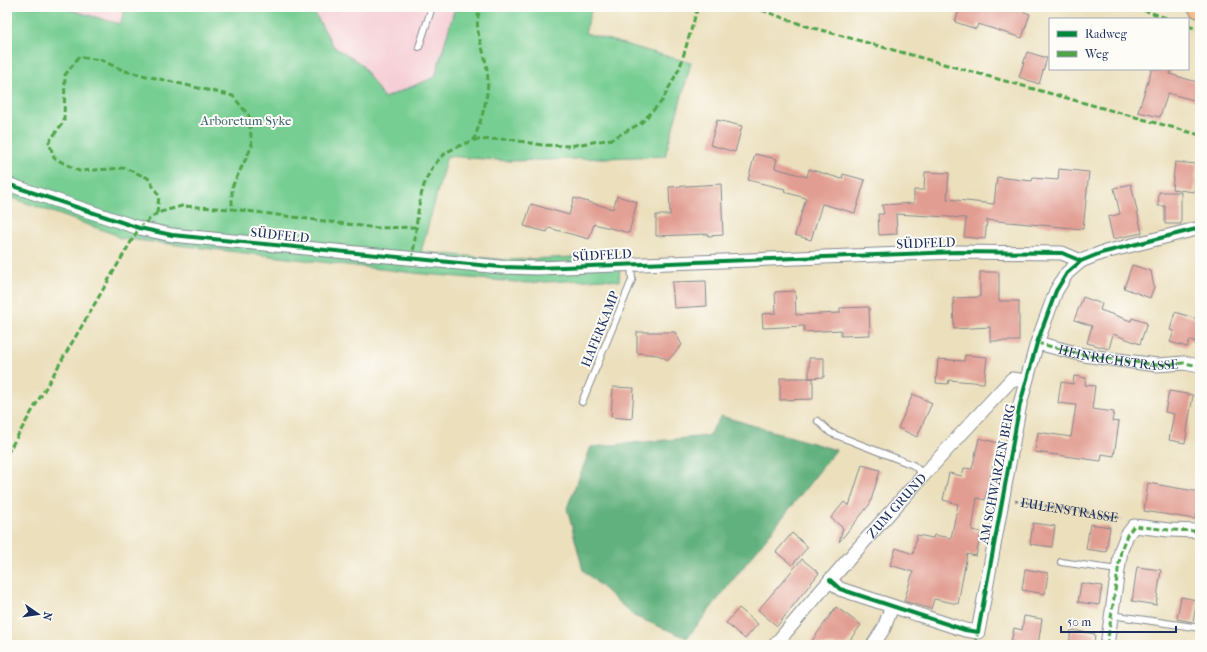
<svg xmlns="http://www.w3.org/2000/svg" width="1207" height="652" font-family="'IM FELL French Canon',serif">
	<style>
		.built { fill: #f6cfd6 }
		.green { fill: #77ce93; stroke: #497e78 }
		.forest { fill: #61b17d; stroke: #3e706e }
		.building { fill: #e29d92 }
		.lines { fill: none; stroke-linecap: round; stroke-linejoin: round }
		.service-casing { stroke: #83878d; stroke-width: 8 }
		.minor-casing { stroke: #83878d; stroke-width: 15 }
		.primary-casing { stroke: #83878d; stroke-width: 23 }
		.path { stroke: #83878d; stroke-width: 2.5; stroke-dasharray: 3 3; stroke-linecap: butt }
		.service { stroke: #fff; stroke-width: 6 }
		.minor { stroke: #fff; stroke-width: 13 }
		.primary { stroke: #f8bd88; stroke-width: 21 }
		.quiet { stroke: #4fa44a; stroke-width: 3; stroke-dasharray: 6 3; stroke-linecap: butt }
		.cycleway-casing { stroke: #fdfcf7; stroke-width: 6 }
		.cycleway { stroke: #00873e; stroke-width: 4 }
		.labels { text-anchor: middle; dominant-baseline: central; stroke-width: 4; stroke-linejoin: round; paint-order: stroke }
		.park-label { font-size: 13px; fill: #375f6e; stroke: #fdfcf7 }
		.street-label { font-size: 13px; fill: #1b2f5e; stroke: #fdfcf7 }
	</style>
	<rect width="100%" height="100%" fill="#fdfcf7"/>
	<filter id="ink" filterUnits="userSpaceOnUse"><feTurbulence type="fractalNoise" baseFrequency=".025" numOctaves="2"/><feDisplacementMap in="SourceGraphic" scale="8" xChannelSelector="R" yChannelSelector="G"/><feConvolveMatrix kernelMatrix="1 2 1 2 8 2 1 2 1" color-interpolation-filters="sRGB"/></filter>
	<filter id="wash" filterUnits="userSpaceOnUse"><feTurbulence type="fractalNoise" baseFrequency=".012" numOctaves="4" result="noise"/><feDisplacementMap in="SourceGraphic" scale="16" xChannelSelector="R" yChannelSelector="G"/><feGaussianBlur stdDeviation="0.9" result="paint"/><feColorMatrix in="noise" values="0 0 0 0 0 0 0 0 0 0 0 0 0 0 0 0 0 1.4 0 .05"/><feComposite in="paint" operator="in"/></filter>
	<g filter="url(#wash)">
		<rect width="100%" height="100%" fill="#ebdfbc"/>
		<path class="built" d="M60,7H126L120,24Z
			M311,7H455L435,77L384,98L361,64L334,47Z"/>
		<path class="green" d="M7,7H60L120,24L126,7H311L334,47L361,64L384,98L435,77L455,7H592L585,33L691,63L665,156L510,161L447,156L421,252L508,260L621,255L619,281L604,279L527,283L414,273L119,238L114,234L7,196Z"/>
		<path class="forest" d="M721,416L836,450L687,638L634,616L583,570L567,508L591,447L708,436Z"/>
		<g id="blocks">
			<path class="building" d="M960,7H1020L1019,10L1030,14L1022,38L978,24L976,29L955,22Z
				M1027,52L1047,58L1039,84L1019,77Z
				M1152,69H1172L1170,74L1200,83V102L1168,93L1160,117L1138,112Z
				M717,120L742,126L735,152L710,145Z
				M755,154L777,159L775,168L807,177L809,169L842,179L843,174L865,180L855,213L822,204L811,240L795,235L806,198L784,192L785,189L748,180Z
				M1175,162L1197,164L1194,192L1172,189Z
				M1059,169L1089,172L1083,229L987,220L985,239L964,237L966,218L896,214L897,234L879,235L878,214H884L882,205L914,203V190H924L925,172L949,173L947,199L994,204L997,177L1032,181L1033,178L1058,180Z
				M721,184L723,235L708,236V234L656,236V215H670L669,187Z
				M1131,184L1142,233L1113,239L1108,217L1120,214L1114,188Z
				M1159,192H1181V224H1165V206H1158Z
				M617,196L637,202L629,233L594,224L589,239L549,228L547,232L524,226L531,204L569,215L574,198L613,209Z
				M1132,265L1151,271L1154,287L1150,298L1124,288Z
				M980,272H999V301H1019V341H990V327L954,329L953,298L980,297Z
				M706,281L707,306L674,308L672,282Z
				M795,291L796,315L840,313V308L869,307L870,335L841,336V330L804,332V326L763,328L762,314L776,313L775,292Z
				M1083,297L1102,304L1100,310L1131,321L1132,318L1147,323L1140,344L1113,334L1109,349L1087,343L1092,326L1074,320Z
				M1175,312L1200,320V343L1190,340L1187,347L1170,342L1174,331L1170,330Z
				M637,332H675L682,345L668,360L658,355L637,353Z
				M965,355L987,357L984,383L949,380L948,384L936,383L938,359L964,361Z
				M809,358H824V377L809,378Z
				M1074,376L1086,378L1085,385L1095,386L1092,409L1114,412L1112,421L1119,422L1114,456L1102,454L1101,461L1035,452L1038,432L1071,437L1076,405L1058,403L1061,382L1073,384Z
				M780,378H813V399L780,400Z
				M613,387L634,388L632,419L611,417Z
				M1169,391L1193,395L1185,443L1169,440L1174,414L1165,412Z
				M913,394L932,403L917,437L898,428Z
				M979,438L998,443L985,500L977,498L972,530L981,532L976,556L967,554L958,604L934,599L931,609L904,601L913,572L890,565L896,548L913,554L917,535L933,538L934,535L951,538L958,504L943,500L949,473L962,476L964,468L972,469Z
				M862,465L880,470L870,504L839,542L843,528L831,518L844,502L849,506Z
				M1148,483L1200,492V516L1196,515L1195,519L1144,511Z
				M1033,523L1055,526L1052,547L1030,544Z
				M1090,524L1110,527L1106,552L1086,549Z
				M792,533L808,547L792,565L776,552Z
				M802,559L819,573L777,626L758,610Z
				M1137,567L1161,570L1156,605L1132,601Z
				M1025,569L1048,573L1045,594L1022,590Z
				M1081,583L1102,586L1099,605L1078,602Z
				M1181,597L1197,600L1193,622L1177,619Z
				M836,607L861,625L846,645H809Z
				M739,608L758,624L745,639L726,623Z
				M1024,616L1042,619L1038,645L1011,642L1014,628L1022,630Z
				M1071,630L1095,634L1094,645H1069Z"/>
		</g>
	</g>
	<g filter="url(#ink)">
		<use href="#blocks" fill-opacity="0" stroke="#83878d" stroke-width="1"/>
		<g class="lines">
			<defs>
				<path id="service" d="M419,47L432,7
					M582,402L632,280L631,263
					M818,421L831,433L913,465L923,474
					M1061,562L1118,570
					M1111,615L1200,628"/>
				<g id="minor">
					<path d="M7,184L139,228L172,235L500,267L537,268L957,252L1062,253L1081,261"/>
					<path d="M1037,343L1084,355L1118,360L1157,365L1184,363L1200,366"/>
					<path d="M830,580L840,589L965,630L978,632L1020,404L1037,343L1056,291L1067,273L1081,261L1101,253L1200,228"/>
					<path id="s2" d="M775,645C851,554 931,466 1012,379L1026,381"/>
					<path d="M873,645L884,628L892,606"/>
					<path d="M1107,645L1121,550L1127,535L1134,526L1169,530L1200,531"/>
				</g>
				<path id="primary" d="M1199,7H1200"/>
			</defs>
			<use href="#service" class="service-casing"/>
			<use href="#minor" class="minor-casing"/>
			<use href="#primary" class="primary-casing"/>
			<path class="path" id="s1" d="M1015,501L1122,518"/>
			<use href="#service" class="service"/>
			<use href="#minor" class="minor"/>
			<use href="#primary" class="primary"/>
			<g class="quiet">
				<path d="M753,7L803,25L1200,135"/>
				<path d="M1135,7L1169,19"/>
				<path d="M1188,26L1200,30"/>
				<path d="M474,140L508,139L542,145L569,146L612,139L641,123L662,101L680,67L697,10L701,7"/>
				<path d="M157,213L159,196L148,178L125,168L79,171L54,158L49,142L64,121L65,75L79,57L101,60L125,71L233,96L249,116L252,146L232,187V209"/>
				<path d="M412,259C419,224 414,178 446,153C454,147 465,144 474,140C482,116 492,91 486,64C482,41 473,32 480,7"/>
				<path id="s3" d="M1037,343L1084,355L1118,360L1157,365L1184,363L1200,366"/>
				<path d="M7,454L139,228L157,213L182,206L232,209L377,228L415,227"/>
				<path d="M975,645L978,632"/>
				<path d="M1107,645L1121,550L1127,535L1134,526L1169,530L1200,531"/>
			</g>
			<defs>
				<path id="cycleway" d="M7,184L139,228L172,235L500,267L537,268L957,252L1062,253L1081,261
					M830,580L840,589L965,630L978,632L1020,404L1037,343L1056,291L1067,273L1081,261L1101,253L1200,228"/>
			</defs>
			<use href="#cycleway" class="cycleway-casing"/>
			<use href="#cycleway" class="cycleway"/>
		</g>
	</g>
	<g class="labels">
		<g class="park-label">
			<text x="246" y="120">Arboretum Syke</text>
		</g>
		<g class="street-label">
			<text transform="translate(280 235) rotate(6)">SÜDFELD</text>
			<text transform="translate(926 243) rotate(-2)">SÜDFELD</text>
			<text transform="translate(602 255) rotate(-3)">SÜDFELD</text>
			<text transform="translate(600 329) rotate(-68)">HAFERKAMP</text>
			<text stroke="none"><textPath href="#s3" startOffset="83">HEINRICHSTRASSE</textPath></text>
			<text transform="translate(997 474) rotate(-79)">AM SCHWARZEN BERG</text>
			<text stroke="none"><textPath href="#s2" startOffset="185">ZUM GRUND</textPath></text>
			<text stroke="none"><textPath href="#s1" startOffset="55">EULENSTRASSE</textPath></text>
		</g>
	</g>
	<rect width="1207" height="652" fill="none" stroke="#fdfcf7" stroke-width="24"/>
	<rect x="1049" y="18" width="140" height="52" fill="#fdfcf7" stroke="#a3aaba"/>
	<rect x="1057" y="31" width="20" height="6" fill="#00873e" stroke="#a3aaba"/>
	<text x="1085" y="38" font-size="12" fill="#1b2f5e">Radweg</text>
	<rect x="1057" y="51" width="20" height="6" fill="#4fa44a" stroke="#a3aaba"/>
	<text x="1085" y="58" font-size="12" fill="#1b2f5e">Weg</text>
	<g transform="translate(38 614) rotate(103)" stroke="#fdfcf7" stroke-width="3" paint-order="stroke">
	<path d="M0-3L7 15L0 10L-7 15Z" fill="#1b2f5e"/>
	<text y="-6" font-size="11" font-weight="bold" text-anchor="middle" fill="#1b2f5e">N</text>
	</g>
	<path d="M1061 626v6h115v-6" fill="none" stroke="#1b2f5e" stroke-width="2"/>
	<text x="1067" y="626" font-size="12" fill="#1b2f5e" stroke="#fdfcf7" stroke-width="3" paint-order="stroke">50 m</text>
</svg>
